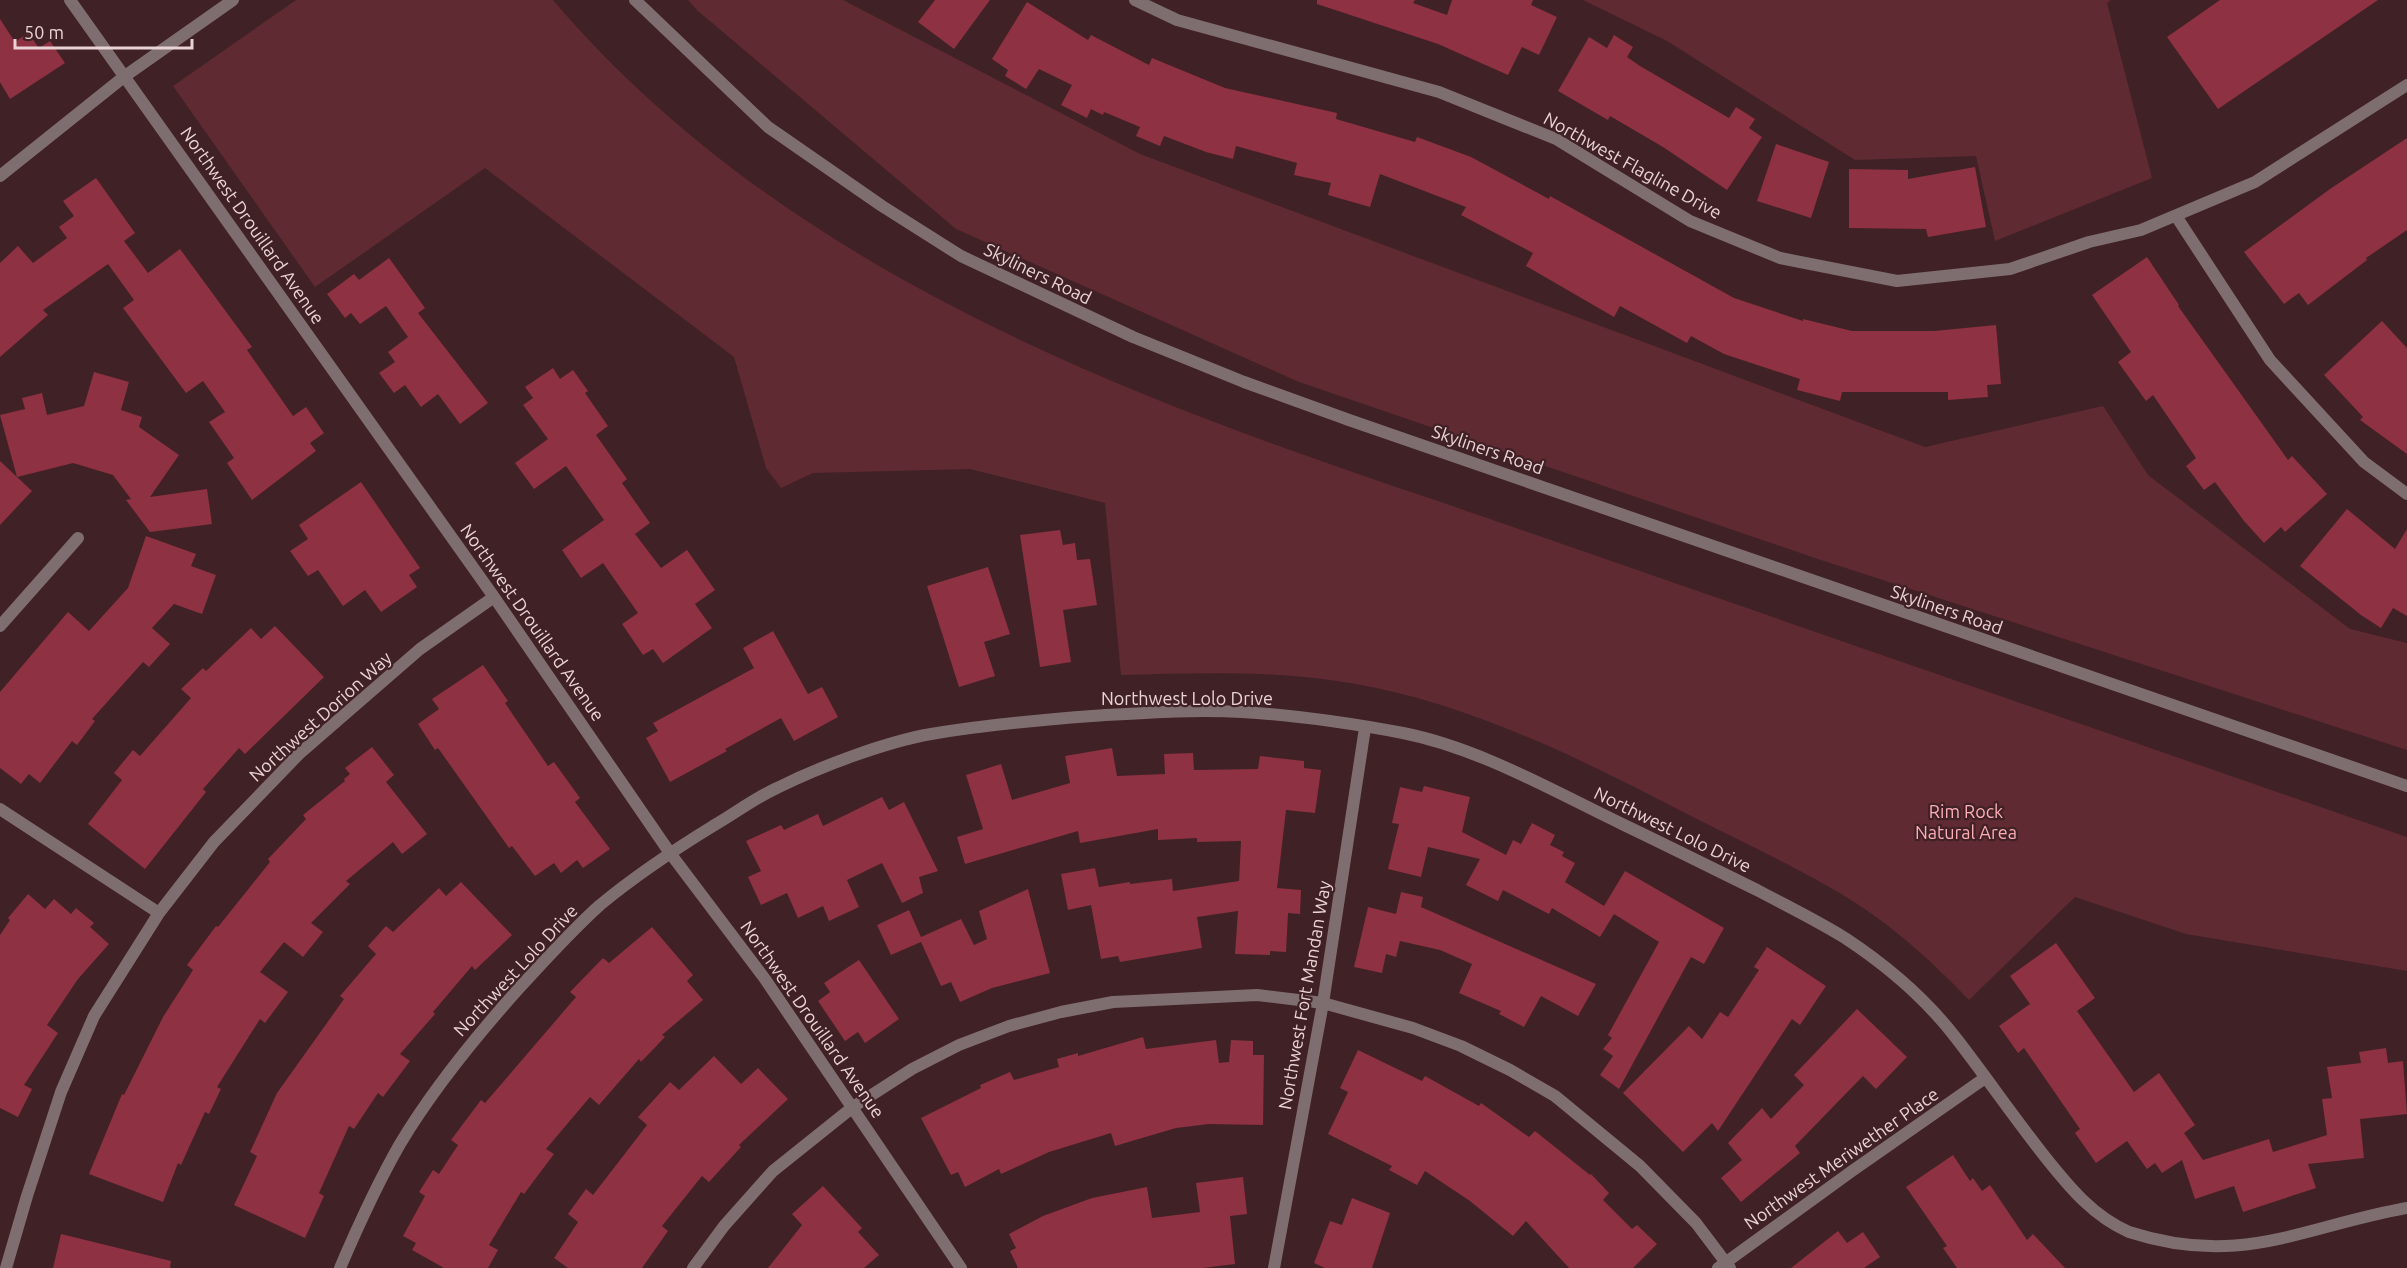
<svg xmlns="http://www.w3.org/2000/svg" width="2407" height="1268" font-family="Ubuntu,sans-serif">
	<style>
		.green { fill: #5f2a31 }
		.building { fill: #8e3142 }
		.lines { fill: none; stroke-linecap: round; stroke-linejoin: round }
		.minor { stroke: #7f6e6f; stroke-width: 12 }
		.tertiary { stroke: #7f6e6f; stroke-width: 12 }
		.labels { text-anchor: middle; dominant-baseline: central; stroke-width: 4.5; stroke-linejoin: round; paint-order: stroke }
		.street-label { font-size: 18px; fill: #e9d3d5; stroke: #402125 }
		.park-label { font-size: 18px; fill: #fdadb5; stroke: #402125 }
	</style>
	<rect width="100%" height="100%" fill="#402125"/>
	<path class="green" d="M296,0H553C781,267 1115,393 1438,501L2407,837V971L2186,934L2075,897L1969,1000C1928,957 1883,917 1831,888C1784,861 1734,838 1685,813C1579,758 1469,703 1350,683C1274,670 1197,673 1121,675L1105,503L970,469L813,473L781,488L766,468L734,357L485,168L315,287L173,86Z
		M688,0H843L1140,154L1925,447L2103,406L2148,475L2350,629L2407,643V750L1818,559L1299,382L956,229L698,11Z
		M1583,0H2111L2107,3L2152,178L1995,241L1976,156L1855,160L1667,41Z"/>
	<path class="building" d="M935,0H990L954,49L918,22Z
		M1317,0H1415L1413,3L1447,15L1452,0H1533L1531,5L1557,17L1539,55L1522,47L1508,75L1438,44L1317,4Z
		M2220,0H2378L2218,109L2167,37Z
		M1027,2L1088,40L1091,35L1149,65L1152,58L1225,88L1337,113L1336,119L1415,142L1417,137L1471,157L1549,199L1550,196L1734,298L1803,321V319L1852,331H1934L1996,325L2001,384L1987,385L1988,397L1948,400V392H1842L1840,401L1797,390L1800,379L1724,354L1691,336L1687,343L1620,306L1614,317L1526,266L1533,253L1461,215L1466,207L1380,174L1370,207L1328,195L1331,183L1294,175L1297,163L1236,146L1233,159L1206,152L1164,136L1160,146L1136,136L1140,127L1104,112L1103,115L1091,109L1087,118L1061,105L1072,85L1039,69L1026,89L1005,76L1008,70L992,59Z
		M0,19L15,42L28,33L39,48L50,41L65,63L10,99L0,82Z
		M1614,35L1633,47L1627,57L1640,66L1729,118L1736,107L1755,119L1749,128L1762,137L1727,190L1663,147L1610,116L1608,120L1558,91L1589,37L1607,48Z
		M2407,138V230L2366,258L2367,260L2308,305L2299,293L2284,304L2244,252L2330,189Z
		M1776,144L1829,162L1811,218L1757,201Z
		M1975,167L1986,227L1928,237L1926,229L1849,228V169L1908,170V179Z
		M96,178L135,233L124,241L148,273L180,249L252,347L247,350L293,416L306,407L324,433L310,443L316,451L252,500L227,463L234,458L209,422L225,412L203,381L186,393L123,308L134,300L108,264L43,310L48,315L0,357V263L18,246L33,263L67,238L59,227L74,216L63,201Z
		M2147,257L2179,305L2178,306L2288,460L2292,456L2327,494L2285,532L2281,527L2264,543L2244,521L2215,482L2204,490L2186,466L2196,458L2153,395L2146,401L2118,362L2131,352L2092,295Z
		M389,258L425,308L418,313L488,403L460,424L438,394L421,407L405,385L394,393L379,373L395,362L388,352L408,337L386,306L360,324L351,313L345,318L327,294L354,274L359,280Z
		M2382,321L2407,348V454L2360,420L2363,417L2324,375Z
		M553,368L560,379L573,370L588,391L585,393L608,426L596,435L627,479L622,483L650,523L635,534L661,568L687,550L715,590L695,604L712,628L663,663L653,649L643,655L622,624L638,613L603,563L581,578L562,550L604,520L566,466L534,489L515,463L548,439L523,405L533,398L525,387Z
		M94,372L129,382L121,410L142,417L139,427L179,455L150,497L207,489L212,524L150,532L126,500L131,499L113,475L73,463L17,477L32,491L0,525V461L17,477L0,415L25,409L22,398L42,393L47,415L84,406Z
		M361,482L420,568L409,575L417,587L381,612L365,590L343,606L318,570L308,576L290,551L308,539L299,525Z
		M2347,509L2395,549L2407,529V616L2393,608L2381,628L2361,615L2300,566Z
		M1060,530L1063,545L1075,543L1077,560L1090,559L1097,605L1063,610L1071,662L1040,667L1020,535Z
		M146,536L196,554L191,566L216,575L202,614L174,604L152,628L170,644L149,667L143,662L92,719L95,721L77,745L72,741L40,783L29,774L21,784L0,768V692L68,612L89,631L128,588Z
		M988,567L1010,634L984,642L995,676L959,687L927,586Z
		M275,626L324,677L245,754L239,748L203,789L206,792L145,869L88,824L122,780L114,773L133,750L140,756L191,698L181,689L203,668L206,671L251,628L261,639Z
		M773,631L808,694L822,687L838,717L794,741L781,718L725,749L727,751L670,782L646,738L658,731L653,723L754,668L743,648Z
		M483,665L508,701L505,703L548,766L554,762L580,798L575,802L610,849L583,868L577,860L561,873L554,863L535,876L512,846L509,848L438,748L435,750L418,724L439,709L432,699Z
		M372,747L394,775L386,782L427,834L402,854L393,842L346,881L350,884L311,923L323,932L303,957L284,942L260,972L288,992L265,1023L260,1019L217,1087L221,1089L209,1114L205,1112L181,1165L178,1163L163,1202L89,1174L122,1094L124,1095L163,1017L193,970L187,965L216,926L218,927L270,862L268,859L306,819L303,815L345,781L344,779L350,774L345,768Z
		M1112,748L1117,776L1165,774L1164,754L1193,753L1194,770L1258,769L1260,756L1304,761V768L1321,770L1315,813L1286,810L1277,888L1301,890L1300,914L1288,913L1286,952L1270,951V955L1235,954L1238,911L1197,917L1202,948L1120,962L1118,956L1101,959L1091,905L1068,910L1061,874L1095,868L1099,887L1130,882V884L1172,879L1173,891L1239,881L1241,841L1197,842V838L1158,840V829L1080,843L1078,831L965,864L957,837L983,829L966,775L1001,764L1012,800L1070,783L1065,756Z
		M1424,786L1470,797L1462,832L1506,855L1513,840L1521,844L1532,823L1555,835L1550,845L1564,852L1562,856L1575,863L1565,882L1604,906L1625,871L1724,928L1704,964L1691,957L1619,1089L1600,1075L1613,1056L1603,1049L1612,1038L1608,1035L1659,942L1614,914L1600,937L1552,908L1549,914L1503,890L1498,901L1466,885L1480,859L1428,847L1421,877L1388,869L1399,824L1392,823L1400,787L1422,792Z
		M882,797L889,810L904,802L938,871L919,877L923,893L902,903L882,863L847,880L859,907L829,921L823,906L798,918L787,893L761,905L748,877L761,871L746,841L781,825L784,830L818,814L823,826Z
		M461,882L512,935L475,970L472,966L433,1012L435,1014L400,1054L410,1061L383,1097L378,1093L354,1129L349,1126L319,1193L324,1196L305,1238L234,1205L257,1156L250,1152L277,1093L344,999L340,996L376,954L368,946L386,926L393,932L439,888L446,896Z
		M1028,889L1050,973L992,988L960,1002L951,982L941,986L921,942L891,955L877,925L909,910L921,937L961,919L974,945L987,939L979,911Z
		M1401,892L1423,897L1421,907L1596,984L1578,1016L1541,996L1524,1027L1499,1014L1501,1011L1459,993L1472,964L1440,950L1400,941L1396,957L1386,954L1382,973L1354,967L1368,907L1396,914Z
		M28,894L45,909L54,899L71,914L76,908L94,923L90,927L109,944L78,979L47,1025L58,1033L24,1085L32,1089L18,1117L0,1108V935L10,920L8,918Z
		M652,927L693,975L687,981L703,1000L662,1035L665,1037L641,1062L639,1059L599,1105L590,1097L546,1149L554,1154L524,1194L521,1192L489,1245L498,1250L488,1268H444L412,1250L416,1243L403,1236L425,1196L419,1192L433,1170L439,1174L458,1145L451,1140L481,1100L485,1103L576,997L570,992L603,958L609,963Z
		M2056,943L2095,998L2077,1011L2134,1092L2159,1073L2195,1125L2184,1133L2203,1160L2269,1139L2273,1152L2327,1135L2322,1099L2332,1098L2327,1067L2361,1063L2359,1052L2386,1048L2388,1063L2403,1061L2407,1114L2360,1119L2364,1158L2308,1164L2316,1188L2243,1212L2234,1186L2195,1199L2182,1160L2162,1173L2155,1163L2147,1169L2127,1141L2096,1163L2075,1133L2080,1129L2024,1048L2018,1053L1999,1026L2030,1004L2010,976Z
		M1767,947L1826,986L1800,1025L1792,1019L1718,1131L1712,1123L1683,1152L1623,1093L1689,1026L1702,1039L1720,1012L1728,1017L1759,970L1754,967Z
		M859,960L899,1019L865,1043L858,1032L845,1041L818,1001L830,992L824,983Z
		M1857,1009L1907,1057L1876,1089L1863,1076L1795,1146L1800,1153L1741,1202L1721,1178L1742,1160L1728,1143L1762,1108L1771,1119L1804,1085L1794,1075Z
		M1143,1037L1146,1049L1216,1040L1219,1063L1229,1062L1231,1040L1253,1041V1055H1264L1263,1125L1209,1124L1176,1128L1115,1146L1111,1133L1049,1152L1001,1174L999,1169L965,1187L958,1172L951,1175L921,1118L981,1088L980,1085L1010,1072L1014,1080L1059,1067L1057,1059L1078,1053V1056Z
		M1358,1050L1422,1081L1425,1076L1479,1106L1481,1103L1529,1137L1535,1131L1590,1175L1591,1174L1609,1193L1603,1200L1632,1229L1637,1225L1657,1244L1633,1268H1569L1526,1221L1513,1236L1470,1201L1425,1171L1417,1185L1389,1170L1392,1166L1328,1134L1348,1092L1340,1088Z
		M714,1056L741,1084L758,1068L788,1099L739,1145L741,1147L709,1182L702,1176L662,1226L668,1231L642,1268H568L554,1258L578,1222L568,1214L586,1189L593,1195L647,1125L638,1117L670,1082L679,1090Z
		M1953,1155L1970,1181L1973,1178L1982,1191L1990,1185L2027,1240L2033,1234L2065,1268H1957L1943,1248L1947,1246L1906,1187Z
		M1243,1177L1247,1214L1230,1216L1235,1264L1203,1268H1018L1010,1251L1016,1248L1009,1234L1043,1216L1092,1198L1147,1187L1152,1218L1200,1212L1196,1183Z
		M823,1186L862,1228L858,1232L879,1255L864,1268H768L802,1225L792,1214Z
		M1352,1198L1390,1213L1372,1268H1325L1314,1263L1330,1221L1342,1225Z
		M1838,1231L1847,1243L1863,1232L1880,1257L1864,1268H1791Z
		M61,1234L171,1261L170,1268H53Z"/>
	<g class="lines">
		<path class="minor" d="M70,0L494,597L670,853L765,979L961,1268
			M1135,0L1177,20L1439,92L1556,139L1690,221L1780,258L1897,281L2010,269L2089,242L2141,230L2255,182L2407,85
			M2176,216L2270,360L2364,462L2407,494
			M0,626L78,538
			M0,809L159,913
			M6,1268L27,1196L61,1092L94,1016L159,913L214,842L299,754L420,649L494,597
			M340,1268C358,1226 377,1184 400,1144C434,1087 477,1035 521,986C547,958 572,930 600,905C635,876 674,850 713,826C734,814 755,798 777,788C819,767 885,742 931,734C984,725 1039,720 1092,716C1142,713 1192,709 1242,712C1296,715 1350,723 1403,733C1479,748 1553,791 1622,824C1668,846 1712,868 1757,890C1787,906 1816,920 1845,938C1886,965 1926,999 1956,1038C1987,1078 2015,1119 2046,1158C2070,1188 2093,1216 2129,1232C2241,1268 2301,1227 2407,1208
			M693,1268L724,1226L773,1171L853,1107L912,1069L959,1045L1009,1026L1061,1012L1113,1002L1257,995L1323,1003L1413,1028L1461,1046L1510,1070L1555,1096L1640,1166L1696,1223L1730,1268
			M1274,1268L1323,1003L1365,728
			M1718,1268L1852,1171L1985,1078"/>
		<path class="tertiary" d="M635,0L768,127L882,206L961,256L1133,337L1244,382L1349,420L2407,786
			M0,176L125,76L233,0"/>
	</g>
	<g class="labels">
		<g class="street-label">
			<text transform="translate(1633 165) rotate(29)">Northwest Flagline Drive</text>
			<text transform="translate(253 225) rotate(55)">Northwest Drouillard Avenue</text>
			<text transform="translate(1038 273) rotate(26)">Skyliners Road</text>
			<text transform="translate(1488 449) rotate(19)">Skyliners Road</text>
			<text transform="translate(1947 609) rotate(19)">Skyliners Road</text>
			<text transform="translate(533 622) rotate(55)">Northwest Drouillard Avenue</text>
			<text x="1187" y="698">Northwest Lolo Drive</text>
			<text transform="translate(320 716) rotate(-42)">Northwest Dorion Way</text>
			<text transform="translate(1673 829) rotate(26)">Northwest Lolo Drive</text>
			<text transform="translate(515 970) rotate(-47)">Northwest Lolo Drive</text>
			<text transform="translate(1304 995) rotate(-80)">Northwest Fort Mandan Way</text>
			<text transform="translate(813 1019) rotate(55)">Northwest Drouillard Avenue</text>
			<text transform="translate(1841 1158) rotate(-35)">Northwest Meriwether Place</text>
		</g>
		<g class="park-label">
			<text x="1966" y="811">Rim Rock<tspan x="1966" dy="21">Natural Area</tspan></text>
		</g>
	</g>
	<path d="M15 39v9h177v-9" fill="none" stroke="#e9d3d5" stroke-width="3"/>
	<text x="24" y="39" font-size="18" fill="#e9d3d5" stroke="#402125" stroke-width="4.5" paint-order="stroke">50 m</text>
</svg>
